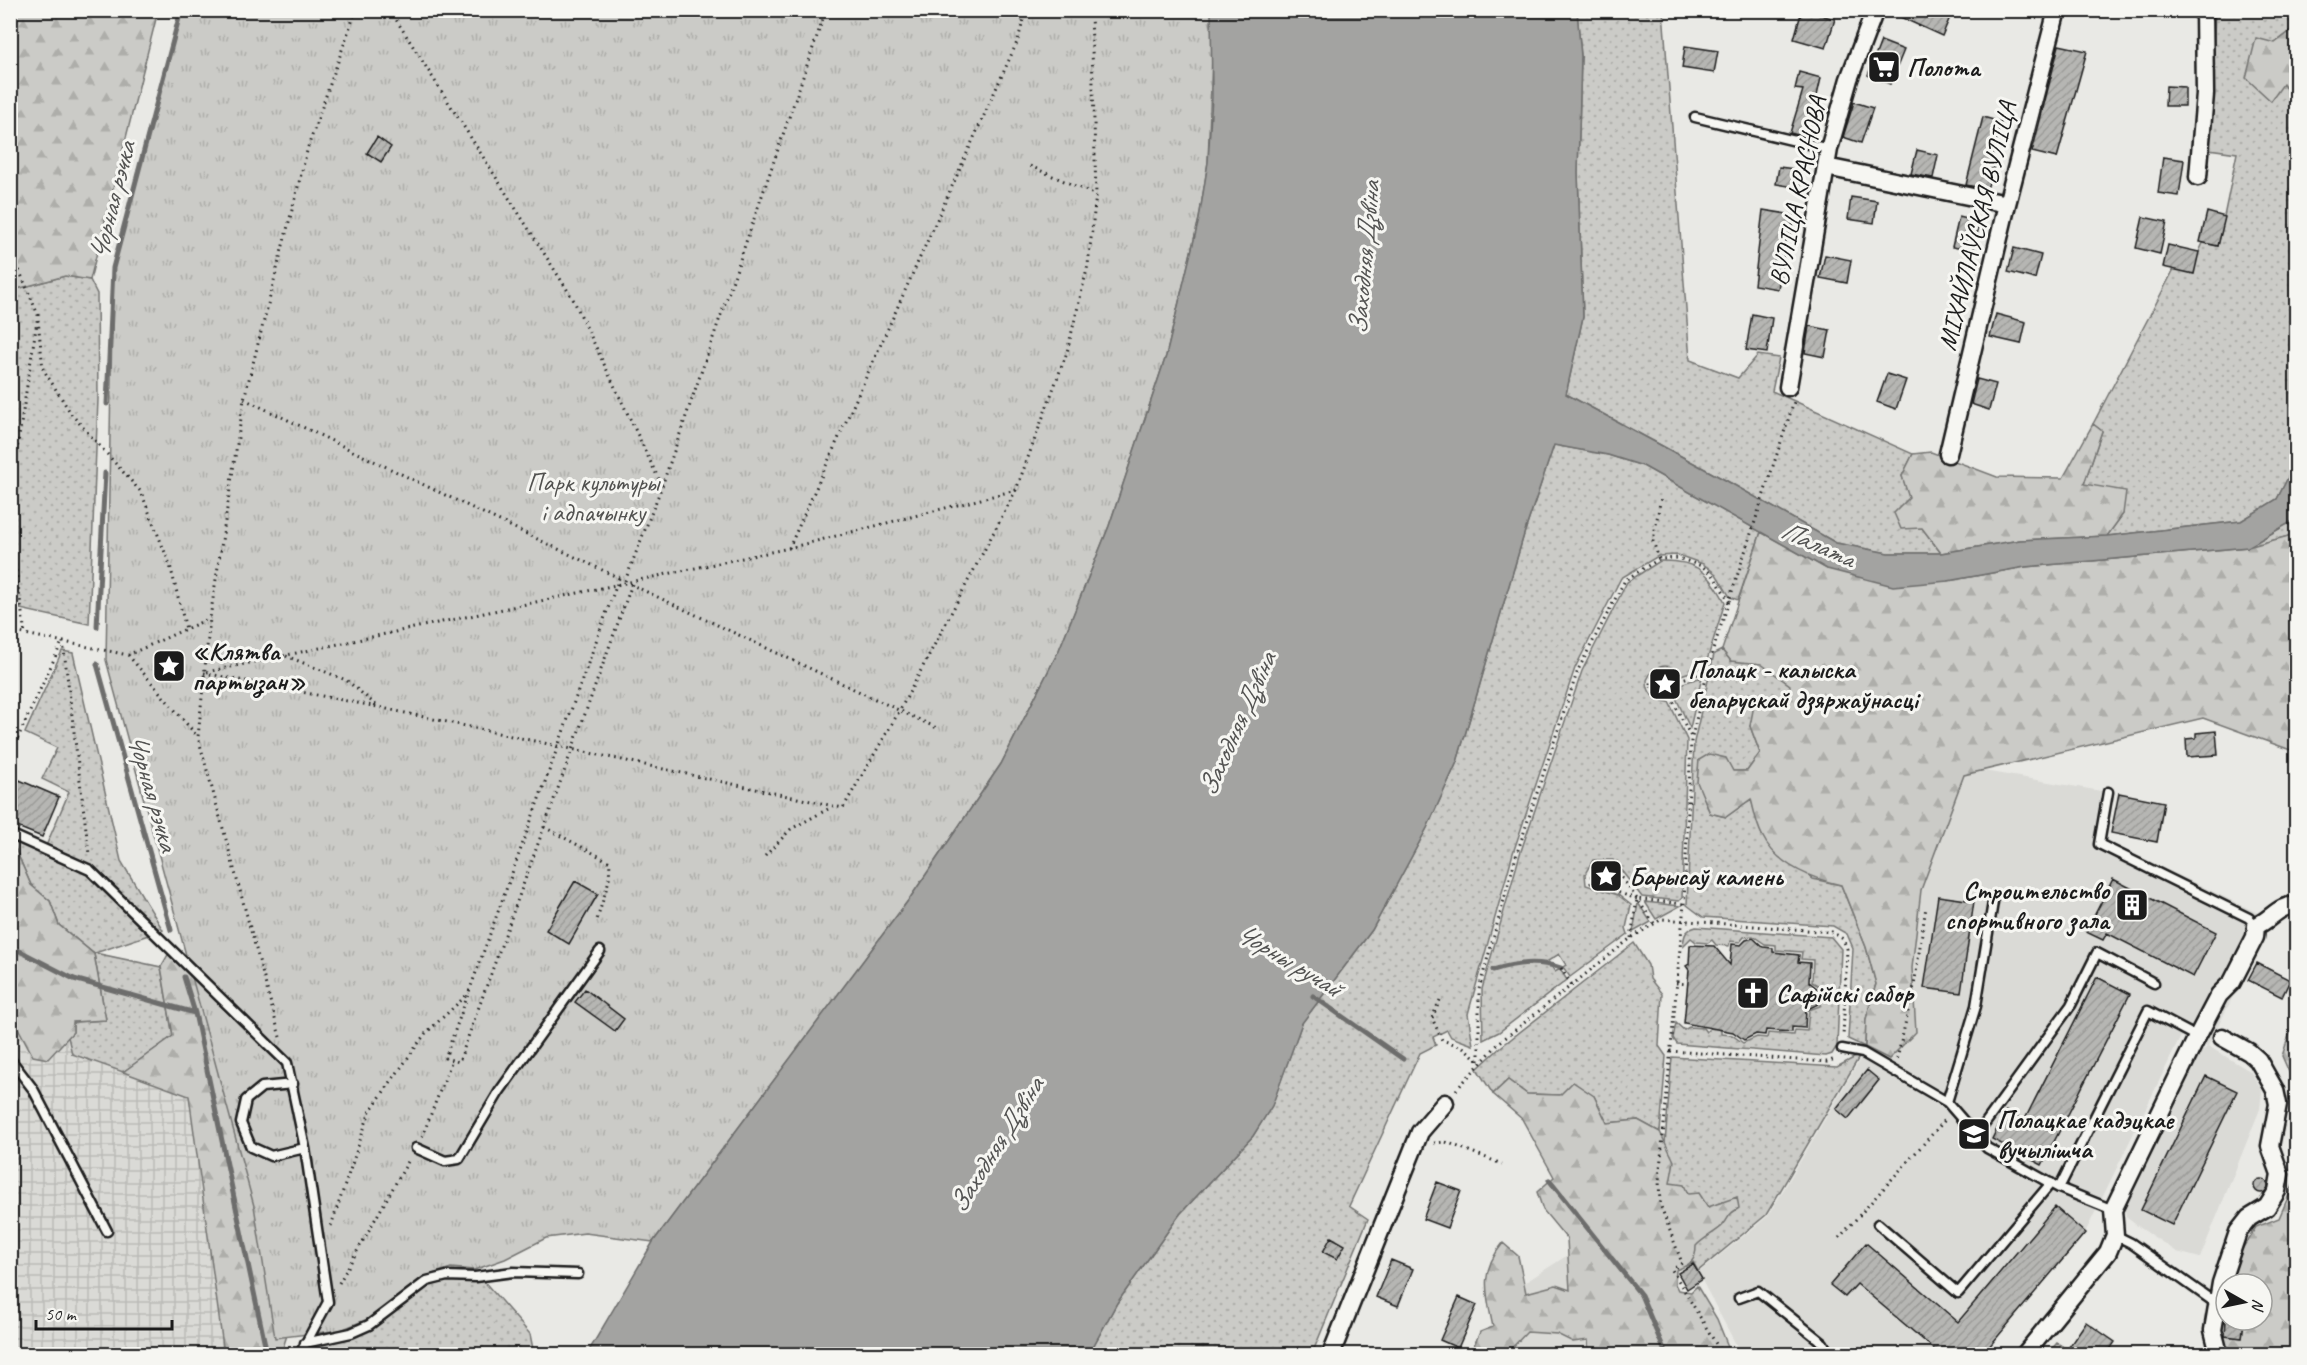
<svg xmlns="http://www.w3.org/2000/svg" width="2307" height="1365" font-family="Caveat,sans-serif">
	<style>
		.built { fill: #dadad6 }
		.industrial { fill: url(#industrial-grid) }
		.grass { fill: url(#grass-dots); stroke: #747472; stroke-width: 1.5 }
		.forest { fill: url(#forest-firs); stroke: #747472; stroke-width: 1.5 }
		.park { fill: url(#park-tufts); stroke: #747472; stroke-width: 1.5 }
		.water { fill: #a3a3a1; stroke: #6d6d6c; stroke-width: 1.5 }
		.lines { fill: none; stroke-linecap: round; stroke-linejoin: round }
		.stream { stroke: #6d6d6c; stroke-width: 5 }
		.building { fill: url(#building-hatch); stroke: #1c1c1c; stroke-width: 1.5 }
		.lane-casing { stroke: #1c1c1c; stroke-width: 13 }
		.street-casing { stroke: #1c1c1c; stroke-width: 21 }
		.path { stroke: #1c1c1c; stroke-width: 3; stroke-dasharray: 1.5 4.5; stroke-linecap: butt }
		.lane { stroke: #f6f6f2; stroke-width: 8 }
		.street { stroke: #f6f6f2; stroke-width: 16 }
		.labels { text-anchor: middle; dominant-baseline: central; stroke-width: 6; stroke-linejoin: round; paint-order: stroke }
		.poi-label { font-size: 26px; font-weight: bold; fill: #1c1c1c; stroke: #f6f6f2; text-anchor: start }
		.street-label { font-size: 26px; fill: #1c1c1c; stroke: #f6f6f2 }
		.park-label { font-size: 26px; fill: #51514f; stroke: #f6f6f2 }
		.water-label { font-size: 27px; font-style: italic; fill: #525251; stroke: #f6f6f2 }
	</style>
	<defs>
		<pattern id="industrial-grid" width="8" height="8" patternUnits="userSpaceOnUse" patternTransform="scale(1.5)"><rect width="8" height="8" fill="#dadad6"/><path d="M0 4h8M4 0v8" fill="none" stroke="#babab7"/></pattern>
		<pattern id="grass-dots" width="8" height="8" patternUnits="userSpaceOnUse" patternTransform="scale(1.5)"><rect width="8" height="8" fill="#cbcbc7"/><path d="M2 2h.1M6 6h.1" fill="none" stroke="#aeaeaa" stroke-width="1.8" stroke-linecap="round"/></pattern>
		<pattern id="forest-firs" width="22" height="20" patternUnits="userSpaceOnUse" patternTransform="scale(1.5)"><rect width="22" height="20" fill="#cbcbc7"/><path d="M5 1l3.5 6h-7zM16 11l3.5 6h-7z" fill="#aeaeaa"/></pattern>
		<pattern id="park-tufts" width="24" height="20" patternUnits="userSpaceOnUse" patternTransform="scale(1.5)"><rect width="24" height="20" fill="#cbcbc7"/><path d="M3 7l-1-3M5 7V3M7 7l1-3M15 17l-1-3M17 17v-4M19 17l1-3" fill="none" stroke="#aeaeaa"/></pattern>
		<pattern id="building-hatch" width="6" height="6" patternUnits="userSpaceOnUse" patternTransform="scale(1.5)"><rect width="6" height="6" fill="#b6b6b3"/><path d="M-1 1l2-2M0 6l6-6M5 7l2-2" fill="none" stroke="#9c9c99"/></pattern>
	</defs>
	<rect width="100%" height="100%" fill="#e9e9e5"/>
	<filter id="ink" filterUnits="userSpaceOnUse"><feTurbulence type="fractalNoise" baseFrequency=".0167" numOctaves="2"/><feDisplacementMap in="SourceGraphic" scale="12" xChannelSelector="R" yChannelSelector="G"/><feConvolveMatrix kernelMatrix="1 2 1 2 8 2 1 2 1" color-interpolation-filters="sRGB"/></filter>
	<g filter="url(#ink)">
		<path class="built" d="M1925,761L2101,791L2094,835L2260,914L2265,933L2208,1046L2250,1071L2262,1090L2260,1109L2200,1258L2177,1252L2139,1227L2126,1217L2124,1205L2197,1056L2207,1047L2182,1034L2085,1233L1983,1354H1741L1698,1273L1768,1216L1888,1012Z
			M1571,1253L1617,1354H1500L1515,1289Z"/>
		<path class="industrial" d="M10,979L63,1016L72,1054L189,1096L224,1354H11Z"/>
		<path class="grass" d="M2221,10L2296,11V27L2275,43L2283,84L2296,104V462L2277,499L2241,521L2107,536L2123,514L2084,484L2102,431L2093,424L2174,269L2199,252L2203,243L2218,246L2237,153L2209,149L2215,12Z
			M1577,11H1663L1690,360L1738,378L1758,355L1779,358L1772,391L1913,454L1902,476L1922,528L1941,553H1888L1836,543L1727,481L1566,394L1583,317L1578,173L1581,56Z
			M65,276L90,280L97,294L98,399L89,624L11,607L10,324L13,290Z
			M1554,445L1608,455L1643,466L1761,532L1738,600L1730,597L1716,574L1703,564L1678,555L1658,556L1621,578L1575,668L1513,853L1468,1014L1473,1045L1451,1037L1447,1030L1433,1037L1436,1045L1420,1053L1349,1206L1368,1219L1312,1354H1089L1117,1303L1180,1214L1253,1136L1272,1105L1302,1023L1372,930L1427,828L1457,762L1525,531Z
			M2296,519V534L2248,547Z
			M1660,561C1696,560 1709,571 1725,602L1705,667L1681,675C1670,661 1654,664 1647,680C1647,694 1655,701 1669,702L1687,740L1682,898L1679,901L1642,897L1613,860H1593L1585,874L1586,885L1618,895L1631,905L1626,928L1628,934L1570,977L1563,967L1566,965L1559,954L1548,961L1555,972L1560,969L1567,980L1499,1032L1483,1040L1482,989L1520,854L1582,671L1627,582Z
			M1722,650L1731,661L1761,663L1790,685L1787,699L1750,726L1760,753L1747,771H1733L1699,760L1698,782L1710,813L1726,817L1751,799L1762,835L1813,879L1841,885L1866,947L1876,984L1866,1019L1865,1047L1848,1039L1853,948L1847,934L1833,926L1703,917L1687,905L1694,742L1714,654Z
			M62,651L73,653L121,861L163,930L95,953L161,967L173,1036L123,1072L72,1054L68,1037L73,1032V1022L106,1020L94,954L59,925L50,901L31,885L11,839L43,853L69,792L42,779L57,748L25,733Z
			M1702,677L1690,728L1676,698L1680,694L1683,683Z
			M1645,902L1680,906L1656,919Z
			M1638,903L1651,922L1633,932Z
			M1696,927L1831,937L1841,949L1837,1046L1832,1054L1826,1056L1677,1044L1673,1038L1676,1023L1684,1030L1689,1027L1703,1028L1706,1032L1710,1028L1721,1029V1034L1732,1035L1743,1043L1757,1037L1767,1038L1768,1033L1794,1035L1795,1030L1807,1031L1809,1010L1820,1006L1823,998L1821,987L1812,982L1813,960L1801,959L1802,952L1776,950V945L1765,944L1753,936L1744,937L1740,942L1730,941L1729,946L1716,945L1712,940L1708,943L1696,942L1691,938L1683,946C1684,935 1685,930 1696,927Z
			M1634,943L1648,965L1650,979L1662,994L1659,1046L1666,1056L1660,1132L1638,1120L1607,1123L1594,1096L1527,1094L1508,1080L1493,1094L1477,1069L1502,1046Z
			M1861,1054L1766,1215L1698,1271L1693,1262L1686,1266L1662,1180L1672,1057L1837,1067Z
			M451,1268L474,1270L530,1334L534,1354H312L322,1332L341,1330L370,1318L423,1277Z
			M2057,1343L2075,1354H2047Z"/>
		<path class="forest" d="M11,10L158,11L90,280L65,276L13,290L11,324Z
			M2296,27V104L2283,84L2271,101L2246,78L2256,38L2275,43Z
			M2093,424L2102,431L2084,484L2126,491L2123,514L2107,536L2020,540L1941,553L1922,528L1901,529L1894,513L1909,498L1902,476L1913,454L1931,452L1997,477L2063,478Z
			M1761,532L1827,569L1948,581L2025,567L2248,547L2296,534V752L2203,718L1964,775L1921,890L1912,968L1916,1032L1889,1059L1865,1047L1866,1019L1876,984L1866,947L1841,885C1810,878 1776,865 1762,835C1756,824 1754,810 1751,799L1726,817L1710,813L1697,782L1699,760L1709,754L1726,758L1733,771H1747L1760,753L1750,726L1754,705L1787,698L1790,685L1761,664L1731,661L1722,650Z
			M11,839L31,885L50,901L59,925L94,954L106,1020L73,1022V1032L48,1059L33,1056L18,1028L11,1020Z
			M169,953L279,1068L313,1253L281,1354H224L189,1096L123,1072L173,1036L161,967Z
			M2296,1015V1088L2282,1056Z
			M1508,1080L1527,1094L1560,1095L1573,1082L1594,1096L1607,1123L1638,1120L1660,1132L1674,1161L1670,1183L1684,1185L1688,1194L1699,1193L1708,1207L1737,1197L1739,1208C1726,1216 1731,1215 1723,1225C1718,1231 1703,1238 1696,1246C1696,1261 1690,1265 1676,1270L1675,1284L1678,1290L1691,1292L1697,1286L1717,1319L1731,1354H1589L1588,1340L1573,1342L1557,1334L1527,1332L1506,1354H1470L1480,1332L1493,1327C1486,1293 1479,1272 1503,1243L1518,1256L1526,1293L1556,1285L1570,1290L1567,1239L1543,1210L1537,1192L1554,1177L1522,1119L1493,1094Z
			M2296,1179V1354H2228L2224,1336L2242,1338L2244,1320H2262V1284H2231L2240,1252L2256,1227L2279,1218Z"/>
		<path class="park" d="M181,11H1211L1213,30L1208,162L1199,219L1166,356L1109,526L1059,650L1001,764L910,898L653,1242L585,1233L546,1238L505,1259L474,1270L451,1268L423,1277L370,1318L341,1330L275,1338L254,1206L106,660L113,268Z"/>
		<path class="water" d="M1211,11H1577L1581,56L1578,173L1583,317L1566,394L1727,481L1836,543L1888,553H1941L2020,540L2107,536L2241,521L2277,499L2296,462V519L2248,547L2025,567L1948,581L1893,586L1827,569L1643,466L1608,455L1554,445L1525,531L1457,762L1427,828L1372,930L1302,1023L1272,1106L1253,1136L1180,1214L1117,1303L1089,1354H587L653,1242L910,898L1001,764L1059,650L1109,526L1166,356L1199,219L1208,162L1212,97Z"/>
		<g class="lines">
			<path class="stream" d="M107,404L113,268L181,10
				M97,627L105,473
				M97,664L171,930
				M10,946L74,979L195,1013L267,1354
				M1493,970C1516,963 1538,960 1561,968
				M184,977L195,1013
				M1313,996L1403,1059
				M1549,1180L1641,1295L1666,1354"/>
		</g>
		<path class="building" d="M1802,10L1835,19L1826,48L1794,39Z
			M1885,10H1953L1942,36Z
			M1881,41L1904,50L1890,84L1868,75Z
			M2059,45L2087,51L2057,158L2032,152Z
			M1685,46L1718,51L1714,73L1682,68Z
			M1799,72L1821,78L1812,118L1817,120L1811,138L1790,133L1803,90L1795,89Z
			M2166,86L2185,87V106H2165Z
			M1854,102L1873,108L1861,143L1843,137Z
			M1983,117L2001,122L1990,164L1994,166L1987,189L1966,185Z
			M377,137L391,147L381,162L367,153Z
			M1917,150L1938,155L1933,178L1911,174Z
			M2163,157L2184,160L2179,196L2158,193Z
			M1779,167L1802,170L1800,188L1776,184Z
			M1851,197L1877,201L1874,223L1848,219Z
			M1763,210L1794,215L1791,234H1787L1778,289L1754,285Z
			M2207,212L2225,217L2218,246L2200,242Z
			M1959,217L1980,222L1973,251L1952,247Z
			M2143,217L2167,222L2160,254L2136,248Z
			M2168,245L2199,252L2194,274L2163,267Z
			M2014,248L2041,255L2035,279L2008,272Z
			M1825,255L1851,260L1847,283L1820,278Z
			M1752,314L1772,318L1767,353L1746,350Z
			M1996,314L2026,322L2021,344L1990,337Z
			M1809,326L1830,330L1825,357L1805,353Z
			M1887,374L1906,380L1896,409L1877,402Z
			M1977,379L1996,384L1989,410L1971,404Z
			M2216,731L2218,755L2187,757L2186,739L2196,738V733Z
			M10,776L59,797L42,837L10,824Z
			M2119,793L2164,802L2157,842L2111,833Z
			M2113,879L2216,932L2193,977L2107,933L2103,940L2086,932Z
			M575,881L598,894L569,944L546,930Z
			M1938,896L1974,901L1961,993L1924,988Z
			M1753,938L1763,947L1773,948V952L1799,955L1798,962L1810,963L1809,982L1818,989L1820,998L1818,1004L1806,1010L1805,1028L1792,1027V1032L1766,1030L1765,1035L1756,1034L1744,1040L1733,1032L1684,1023L1689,970L1686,966L1689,964L1690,945L1714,946L1730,965L1732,944L1741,945L1746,940Z
			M2257,963L2290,980L2282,997L2248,980Z
			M2097,977L2130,994L2042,1165L1992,1139L2006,1111L2024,1121Z
			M585,989L624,1019L615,1031L575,1002Z
			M1867,1070L1879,1080L1848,1119L1836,1109Z
			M2206,1076L2237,1091L2172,1225L2141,1210Z
			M2254 1186a7 7 0 1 1 14 0a7 7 0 1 1-14 0Z
			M1437,1182L1461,1191L1447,1228L1423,1219Z
			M2055,1207L2085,1233L1983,1354H1940L1857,1284L1845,1297L1830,1285L1866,1243L1958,1322Z
			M1331,1237L1345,1245L1337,1259L1323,1252Z
			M1391,1260L1413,1269L1398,1306L1376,1297Z
			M1693,1264L1702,1279L1687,1289L1678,1273Z
			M1459,1297L1477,1305L1458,1348L1440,1340Z
			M2226,1320H2244L2242,1338L2225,1336Z
			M2086,1322L2115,1342L2107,1354H2079L2069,1347Z"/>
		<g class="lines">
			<defs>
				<path id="lane" d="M1695,117L1829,149
					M2108,792L2099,844L2249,918L2256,926
					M10,834L90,870L287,1063L305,1148L328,1302L300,1354
					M1842,1049L1863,1053L1947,1102L1987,1148L2059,1188L2113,1210
					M10,1059L33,1089L107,1231
					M293,1084L262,1087L246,1100L241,1123L251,1147L271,1156L305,1148
					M1947,1102L1976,1006L1994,896
					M1976,1136L2071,1005L2097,953L2154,983
					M416,1148L445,1161L459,1159L499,1092L600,951
					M2059,1188L2148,1011L2197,1037
					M1878,1224L1958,1293L2051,1183
					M2115,1235L2131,1243L2217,1304
					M1739,1298L1758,1291L1823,1343L1829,1354
					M305,1343L351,1333L369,1325L427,1281L447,1276L475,1277L513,1272L578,1274"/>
				<path id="street" d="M1826,167L2007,204
					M2198,177L2205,94L2204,10
					M1788,387L1829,149L1849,79L1875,10
					M1948,454L2007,204L2057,10
					M1331,1354L1420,1132L1445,1103
					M2025,1354L2108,1252L2115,1235L2113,1210L2197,1037L2219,995L2232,982L2255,937L2256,926C2271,920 2279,904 2296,906
					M2219,1354L2213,1330L2221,1283L2238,1232L2249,1218L2267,1207L2277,1191L2280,1174L2270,1146L2278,1104L2275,1090L2258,1060L2249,1052L2222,1037"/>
			</defs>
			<use href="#lane" class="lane-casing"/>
			<use href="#street" class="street-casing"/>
			<path class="path" d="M390,10L573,299L662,486
				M1030,166L1096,195
				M10,248L38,315L16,456L13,549L25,634
				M38,320L43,369L72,415L141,492L170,565L186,629
				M244,399L619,578
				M789,548L1018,40L1026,10
				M1659,559L1653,541L1661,497
				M619,578L445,1058L459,1062L632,584
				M625,581L662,486L826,10
				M630,584L939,729
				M10,631L128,655L210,618
				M63,642L89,854
				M128,655L197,736
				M286,656L346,680L377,706
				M1651 684a14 14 0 1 1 28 0a14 14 0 1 1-28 0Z
				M207,672L789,548L1016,490
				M204,673L378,707L843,808L900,710L1016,490L1067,352L1088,265L1096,195L1091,10
				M1679,680L1708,671
				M1671,697L1691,737
				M10,755L62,642
				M544,827L610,862L609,880L596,923
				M765,856L791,829L830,808
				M1637,899L1591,883L1592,868L1599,863L1613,865L1654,923
				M1631,938L1637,899L1684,904
				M1561,968L1572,985
				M1676,983L1688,984
				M1440,1000L1432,1018L1442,1040L1463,1047L1479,1061
				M280,1037L198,737L210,618L244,399L308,147L356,10
				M1670,1051L1827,1062L1835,1059
				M1897,1059L1914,986L1926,907
				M1479,1061V989L1517,853L1578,670L1625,580L1659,559L1678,558L1702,566L1713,575L1730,602
				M1456,1090L1500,1042L1631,938L1662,919L1832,932L1843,939L1847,949L1843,1037
				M422,1137L452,1060
				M1434,1143L1446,1142L1502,1164
				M331,1226L370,1111L425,1034L469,993
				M1839,1238L1945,1120
				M339,1283L410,1158
				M1722,1354L1672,1270L1682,1263L1660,1204L1659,1180L1684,904L1691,741L1712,653L1794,402"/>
			<use href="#lane" class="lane"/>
			<use href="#street" class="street"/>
		</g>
	</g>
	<defs>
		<symbol id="supermarket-square" viewBox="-11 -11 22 22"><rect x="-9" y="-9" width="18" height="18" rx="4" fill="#1c1c1c" stroke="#f6f6f2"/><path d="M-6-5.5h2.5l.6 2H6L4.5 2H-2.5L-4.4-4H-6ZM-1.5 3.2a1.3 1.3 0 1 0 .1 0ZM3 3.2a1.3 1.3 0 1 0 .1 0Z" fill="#fff"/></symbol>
		<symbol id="sight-square" viewBox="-11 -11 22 22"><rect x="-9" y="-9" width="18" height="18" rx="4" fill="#1c1c1c" stroke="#f6f6f2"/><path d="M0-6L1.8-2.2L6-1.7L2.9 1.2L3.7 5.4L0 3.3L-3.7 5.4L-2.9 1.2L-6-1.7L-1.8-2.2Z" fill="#fff"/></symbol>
		<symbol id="building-square" viewBox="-11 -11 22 22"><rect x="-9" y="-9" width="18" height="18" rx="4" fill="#1c1c1c" stroke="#f6f6f2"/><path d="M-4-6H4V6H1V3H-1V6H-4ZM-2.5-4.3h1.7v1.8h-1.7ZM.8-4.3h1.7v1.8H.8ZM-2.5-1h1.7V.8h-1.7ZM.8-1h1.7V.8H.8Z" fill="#fff"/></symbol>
		<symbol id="church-square" viewBox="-11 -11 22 22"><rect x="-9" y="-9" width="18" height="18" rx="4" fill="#1c1c1c" stroke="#f6f6f2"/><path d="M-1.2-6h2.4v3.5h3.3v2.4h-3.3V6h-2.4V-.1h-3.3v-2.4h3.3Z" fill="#fff"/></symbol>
		<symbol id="university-square" viewBox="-11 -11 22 22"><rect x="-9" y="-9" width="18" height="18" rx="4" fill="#1c1c1c" stroke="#f6f6f2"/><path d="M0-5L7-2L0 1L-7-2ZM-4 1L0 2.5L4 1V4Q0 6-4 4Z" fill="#fff"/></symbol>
	</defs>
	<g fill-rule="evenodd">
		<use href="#supermarket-square" x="1865" y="48" width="38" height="38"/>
		<use href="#sight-square" x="150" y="647" width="38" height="38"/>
		<use href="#sight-square" x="1646" y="665" width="38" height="38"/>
		<use href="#sight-square" x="1587" y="857" width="38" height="38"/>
		<use href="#building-square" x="2113" y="886" width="38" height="38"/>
		<use href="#church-square" x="1734" y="974" width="38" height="38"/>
		<use href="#university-square" x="1955" y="1115" width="38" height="38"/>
	</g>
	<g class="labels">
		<g class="poi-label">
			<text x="1907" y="67">Полота</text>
			<text x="192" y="651">«Клятва<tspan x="192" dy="30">партызан»</tspan></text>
			<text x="1688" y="669">Полацк - калыска<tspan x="1688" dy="30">беларускай дзяржаўнасці</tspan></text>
			<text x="1629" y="876">Барысаў камень</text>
			<text x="2109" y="890" text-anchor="end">Строительство<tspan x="2109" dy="30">спортивного зала</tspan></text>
			<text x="1776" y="993">Сафійскі сабор</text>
			<text x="1997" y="1119">Полацкае кадэцкае<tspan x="1997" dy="30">вучылішча</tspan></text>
		</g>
		<g class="street-label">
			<text transform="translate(1798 191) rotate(-78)">ВУЛІЦА КРАСНОВА</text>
			<text transform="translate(1977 226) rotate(-76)">МІХАЙЛАЎСКАЯ ВУЛІЦА</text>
		</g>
		<g class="park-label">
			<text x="593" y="482">Парк культуры<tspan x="593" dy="30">і адпачынку</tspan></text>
		</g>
		<g class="water-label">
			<text transform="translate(112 201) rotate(-76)">Чорная рэчка</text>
			<text transform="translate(1364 258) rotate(-85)">Заходняя Дзвіна</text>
			<text transform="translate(1818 544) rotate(24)">Палата</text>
			<text transform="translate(1237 724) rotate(-66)">Заходняя Дзвіна</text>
			<text transform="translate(153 792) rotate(74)">Чорная рэчка</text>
			<text transform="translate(1289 960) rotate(31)">Чорны ручай</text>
			<text transform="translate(996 1145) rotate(-58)">Заходняя Дзвіна</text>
		</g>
	</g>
	<rect width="2307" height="1365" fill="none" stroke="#f6f6f2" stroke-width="36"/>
	<rect x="18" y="18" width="2271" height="1329" fill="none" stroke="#1c1c1c" stroke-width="2" filter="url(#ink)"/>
	<g transform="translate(2244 1302) rotate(99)"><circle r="28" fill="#f6f6f2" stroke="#9f9f9c" stroke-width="1.5"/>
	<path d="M0-4.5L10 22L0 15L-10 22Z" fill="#1c1c1c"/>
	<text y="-9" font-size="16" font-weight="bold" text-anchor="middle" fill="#1c1c1c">N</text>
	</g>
	<path d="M36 1320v9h136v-9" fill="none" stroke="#1c1c1c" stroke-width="3"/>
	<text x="45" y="1320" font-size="18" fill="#1c1c1c" stroke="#f6f6f2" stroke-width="4.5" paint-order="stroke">50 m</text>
</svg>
